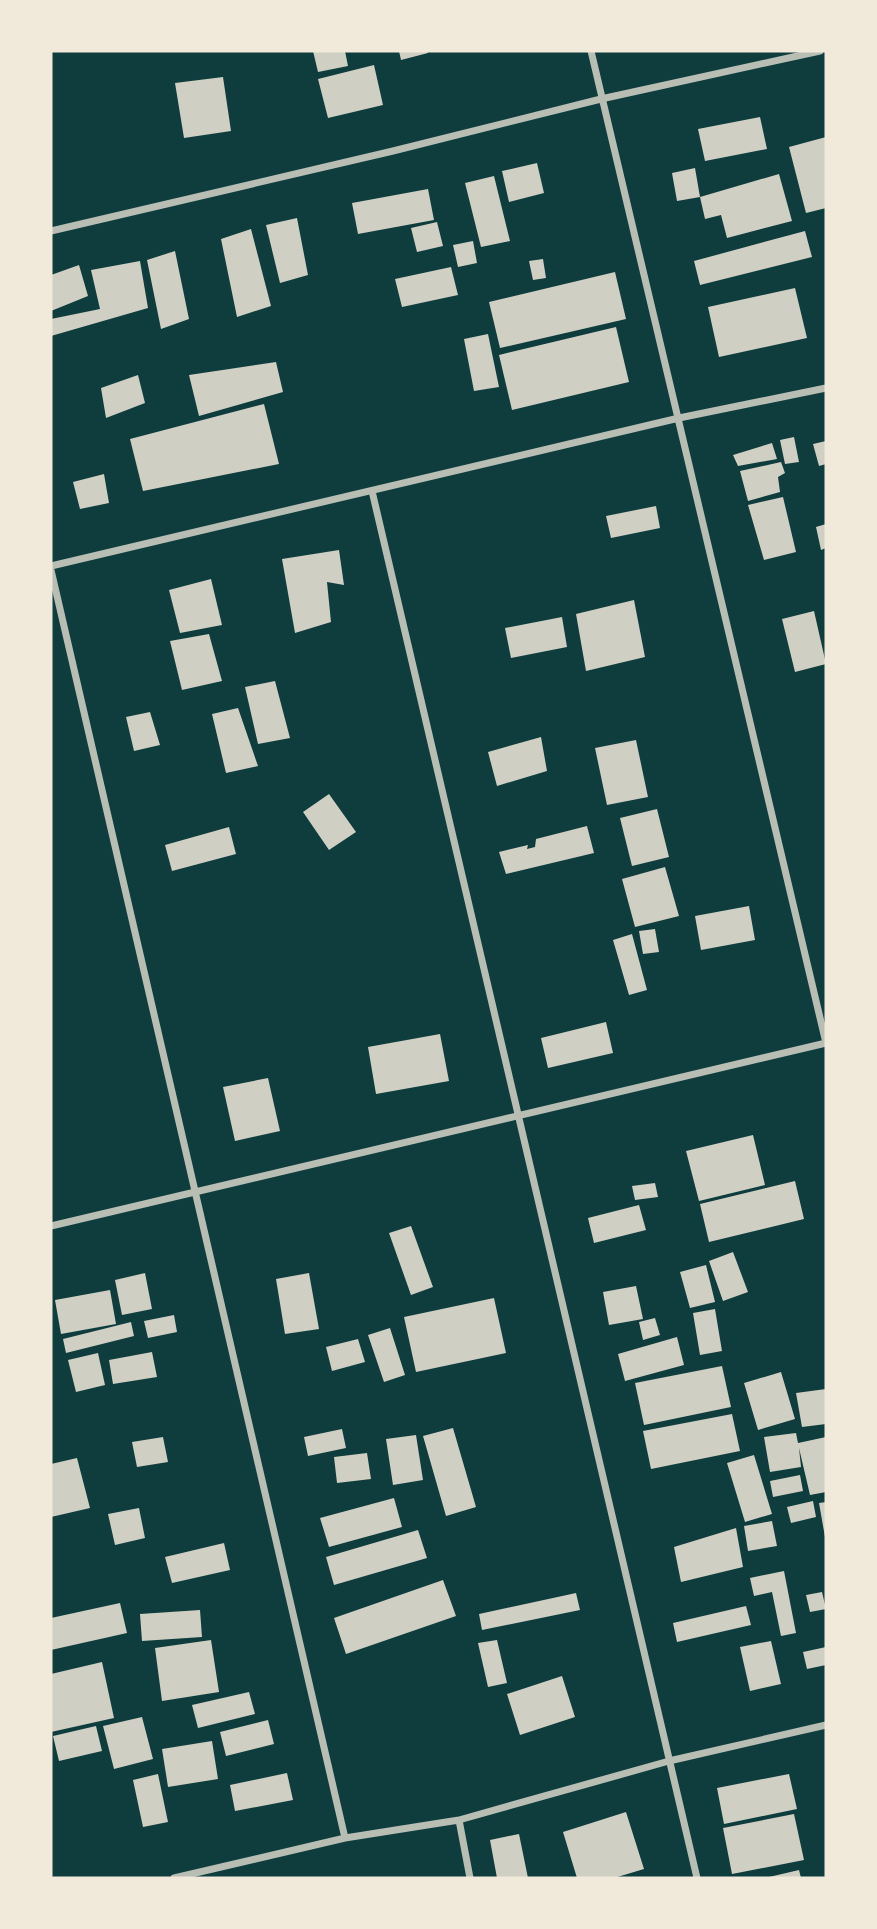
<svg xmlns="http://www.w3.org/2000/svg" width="877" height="1929" font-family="Arial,sans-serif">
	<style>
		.building { fill: #cfcfc3 }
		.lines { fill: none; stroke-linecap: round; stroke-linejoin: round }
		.minor { stroke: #b8beb3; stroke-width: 7 }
	</style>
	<rect width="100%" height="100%" fill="#0f3d3e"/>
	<path class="building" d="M313,51H345L348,66L318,72Z
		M399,51H427L428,53L401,60Z
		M374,65L383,105L328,118L318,79Z
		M223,77L231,131L184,138L175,83Z
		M760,117L767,149L705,161L698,129Z
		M826,137V208L806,213L789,147Z
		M537,163L544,193L509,202L502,171Z
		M695,168L700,197L677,201L672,173Z
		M779,174L792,221L727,238L721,215L705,219L700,197Z
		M494,176L510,241L481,247L465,183Z
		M428,189L434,220L358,234L352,203Z
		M297,218L308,275L280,283L266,225Z
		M437,222L443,246L417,252L411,228Z
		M251,229L271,306L237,317L221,239Z
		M805,231L812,257L700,285L694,261Z
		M473,241L477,263L458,267L453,245Z
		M175,251L189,319L161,329L147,260Z
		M543,259L546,278L533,280L529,261Z
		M140,261L148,308L51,336V319L100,309L91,270Z
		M79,265L88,296L51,311V275Z
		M451,267L458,295L402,307L395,279Z
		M615,272L626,319L500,348L489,302Z
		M795,288L807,338L719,357L708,307Z
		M616,327L629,382L512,410L499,355Z
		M488,334L499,387L474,391L464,339Z
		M276,362L283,392L199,416L189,375Z
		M138,375L145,403L106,418L101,388Z
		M264,404L279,464L143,491L130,439Z
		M794,437L799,462L785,464L780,440Z
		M826,441V464L819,466L813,444Z
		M772,443L777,459L738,466L733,455Z
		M781,462L785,473L778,477L780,492L748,501L740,471Z
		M104,474L109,503L80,509L73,482Z
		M783,497L796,552L764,560L748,505Z
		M656,506L660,528L611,538L606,516Z
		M826,524V548L821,550L816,527Z
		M339,550L344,585L327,582L331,622L295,633L282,559Z
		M211,579L222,625L180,633L169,590Z
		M634,600L645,657L586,671L576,614Z
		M814,611L826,664L795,672L782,619Z
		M562,617L567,647L511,658L505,628Z
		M209,634L222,681L182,690L170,641Z
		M275,681L290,738L258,744L245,687Z
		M238,708L258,766L226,773L212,714Z
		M150,712L160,745L134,751L126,717Z
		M541,737L547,771L497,786L488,752Z
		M636,740L648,797L607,805L595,748Z
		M329,794L356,832L329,850L303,812Z
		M657,809L669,857L632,866L620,818Z
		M587,826L594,853L506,874L499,852L528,845L527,849L535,847L536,839Z
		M229,827L236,854L172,871L165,845Z
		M665,867L679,916L635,927L622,879Z
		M749,906L755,940L701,950L695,916Z
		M655,929L659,952L643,954L639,931Z
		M632,934L647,990L629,995L613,940Z
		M606,1022L613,1053L548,1068L541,1038Z
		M440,1034L449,1081L376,1094L368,1047Z
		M268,1078L280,1131L235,1141L223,1087Z
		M753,1135L765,1185L699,1201L686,1151Z
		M795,1181L804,1219L709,1242L700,1204Z
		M655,1183L658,1197L635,1200L632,1186Z
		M639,1205L646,1230L594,1243L588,1218Z
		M411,1226L433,1287L411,1295L389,1233Z
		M733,1252L748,1292L723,1301L709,1261Z
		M706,1265L715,1302L690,1308L680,1272Z
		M145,1273L152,1309L122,1315L115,1280Z
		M309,1273L319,1329L285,1334L276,1279Z
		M636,1286L643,1319L609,1325L603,1292Z
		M110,1290L116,1324L61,1334L55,1300Z
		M494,1298L506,1353L416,1372L404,1317Z
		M715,1309L722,1351L700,1355L693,1313Z
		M174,1315L177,1332L148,1338L144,1321Z
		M655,1318L660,1335L643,1340L639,1322Z
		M131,1322L134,1336L66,1353L63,1339Z
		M390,1328L405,1375L384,1382L368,1335Z
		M677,1337L684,1365L625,1381L618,1354Z
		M358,1339L365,1362L332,1371L326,1347Z
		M152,1352L157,1377L113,1384L109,1360Z
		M98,1353L105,1385L76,1392L68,1360Z
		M722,1366L731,1407L644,1425L635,1383Z
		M781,1372L795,1419L758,1430L744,1383Z
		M826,1389V1424L802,1427L796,1393Z
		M732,1414L740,1451L651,1469L643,1431Z
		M453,1428L476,1507L446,1516L423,1436Z
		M342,1429L346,1448L308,1456L304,1437Z
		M796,1433L798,1443L826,1437V1492L810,1495L799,1448L801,1467L770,1472L764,1437Z
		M416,1435L423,1480L393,1485L386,1439Z
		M163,1437L168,1462L137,1467L132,1442Z
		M367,1453L371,1479L337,1483L334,1457Z
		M754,1455L772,1514L745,1522L727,1463Z
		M77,1458L90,1508L51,1517V1464Z
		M800,1475L803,1491L773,1497L770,1481Z
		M394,1498L402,1527L329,1547L320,1518Z
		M813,1501L816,1517L791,1523L787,1507Z
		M826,1502V1537H825L819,1503Z
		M139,1508L145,1538L115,1545L108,1514Z
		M772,1521L777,1546L748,1551L744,1526Z
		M736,1528L743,1567L681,1582L674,1547Z
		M418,1530L427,1558L334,1585L326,1557Z
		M224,1543L230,1570L172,1583L165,1557Z
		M784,1571L796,1633L781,1636L772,1592L754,1596L750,1578Z
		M443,1580L456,1616L346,1654L334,1618Z
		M822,1592L826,1609L810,1612L806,1595Z
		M576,1593L580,1610L482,1630L479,1614Z
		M120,1603L127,1633L51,1650V1618Z
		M746,1606L751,1625L677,1642L673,1623Z
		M200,1610L202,1637L142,1641L140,1614Z
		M211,1640L219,1692L162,1701L155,1648Z
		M497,1640L507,1683L488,1687L478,1643Z
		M771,1641L781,1684L750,1691L740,1647Z
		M826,1647V1665L807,1669L803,1652Z
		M102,1662L114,1718L51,1732V1674Z
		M562,1676L575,1717L520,1735L507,1694Z
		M249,1692L255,1714L198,1728L192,1705Z
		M142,1717L153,1759L114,1769L103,1726Z
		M268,1720L274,1744L226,1756L220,1732Z
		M96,1726L102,1751L59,1761L53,1736Z
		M212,1741L218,1779L168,1787L162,1749Z
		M287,1773L293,1800L235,1811L230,1785Z
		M158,1774L168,1822L143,1827L133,1780Z
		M789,1774L797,1809L724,1824L717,1788Z
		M626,1812L644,1869L614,1878H577L563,1832Z
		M794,1814L804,1860L732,1874L723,1828Z
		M519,1834L528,1878H497L490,1840Z
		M799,1870L801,1878H769V1877Z"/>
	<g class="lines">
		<path class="minor" d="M591,51L826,1043
			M51,231L393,151L601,99L820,51
			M372,491L697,1878
			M51,566L679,418L826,388
			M51,570L345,1838
			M51,1226L826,1043
			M459,1820L470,1878
			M174,1878L345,1838L459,1820L669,1761L826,1725"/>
	</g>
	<rect width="877" height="1929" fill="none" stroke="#f1e9da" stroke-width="105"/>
</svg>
